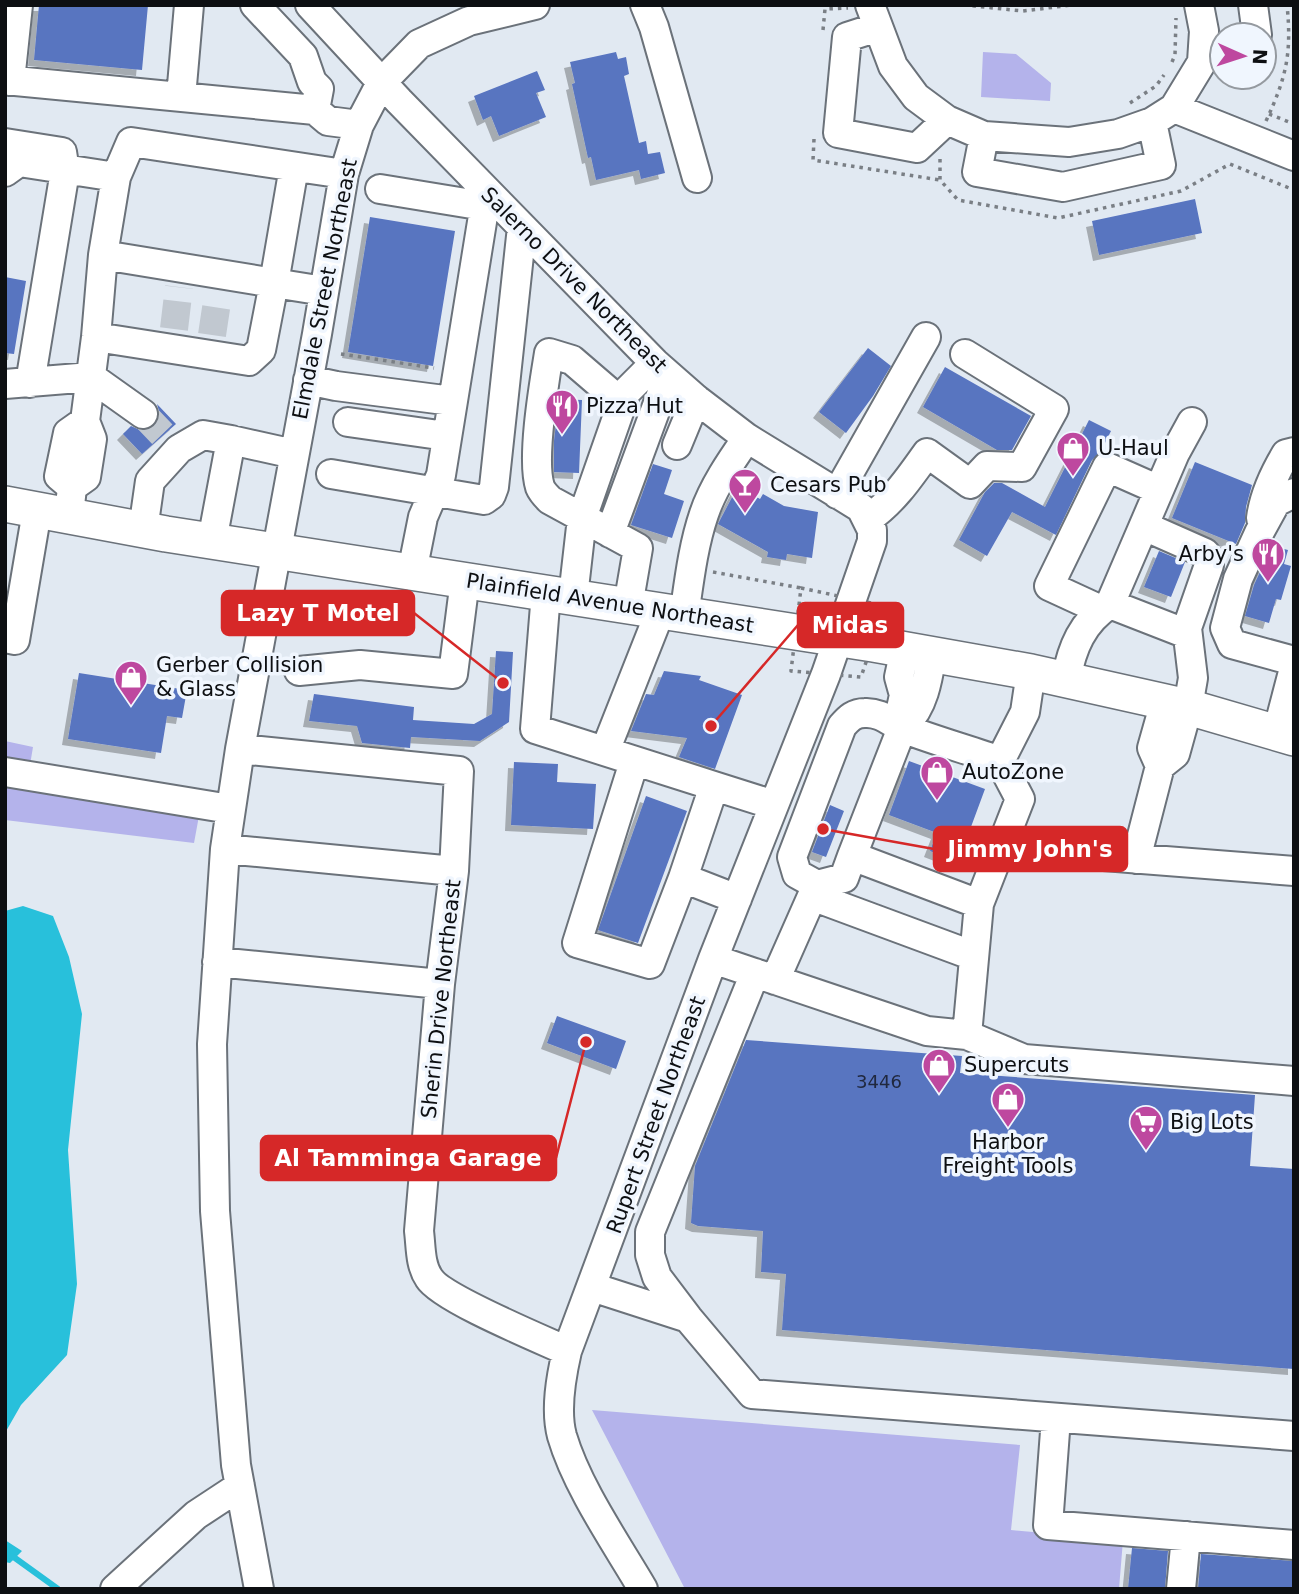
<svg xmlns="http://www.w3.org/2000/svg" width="1299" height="1594" font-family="'DejaVu Sans',sans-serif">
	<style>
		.green { fill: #b4b3eb }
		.water { fill: #28c0db }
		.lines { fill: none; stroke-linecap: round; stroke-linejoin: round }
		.stream { stroke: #28c0db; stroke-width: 6 }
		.building { fill: #5874c0; filter: url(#shadow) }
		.minor-tunnel { stroke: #c1c8d0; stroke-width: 28; stroke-dasharray: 28 14; stroke-linecap: butt }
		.minor-casing { stroke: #6b727a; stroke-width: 32 }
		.major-casing { stroke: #6b727a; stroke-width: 38 }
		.path { stroke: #7a7f85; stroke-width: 3.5; stroke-dasharray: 3.5 5; stroke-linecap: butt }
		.minor { stroke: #fff; stroke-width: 28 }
		.major { stroke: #fff; stroke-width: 35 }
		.labels { text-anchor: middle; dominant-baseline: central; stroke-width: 7; stroke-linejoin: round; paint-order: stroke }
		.number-label { font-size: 18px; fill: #20283e }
		.street-label { font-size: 21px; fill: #0d0f12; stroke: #f0f6fe }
		.poi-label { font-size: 21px; fill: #0d0f12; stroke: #f0f6fe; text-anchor: start }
		.leader { fill: none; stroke: #d62828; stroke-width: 2.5 }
		.callout-dot { fill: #d62828; stroke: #f0f6fe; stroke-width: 2.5 }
		.callout { fill: #d62828; stroke: #d62828; stroke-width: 2.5 }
		.callout-label { font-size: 23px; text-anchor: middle; font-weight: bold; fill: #fff }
	</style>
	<defs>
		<filter id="shadow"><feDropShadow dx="-6" dy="6" stdDeviation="0" flood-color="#0004"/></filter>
	</defs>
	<rect width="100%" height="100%" fill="#e1e9f2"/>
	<path class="green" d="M983,52L1016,54L1051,83L1050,101L981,97Z
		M5,741L33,747L28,777L201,805L194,843L5,820Z
		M592,1410L1020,1445L1011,1530L1123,1540L1119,1589H685Z"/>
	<path class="water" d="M23,906L53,916L69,957L82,1014L68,1150L77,1284L67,1355L21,1405L5,1433V911Z
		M5,1540L22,1551L10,1563L5,1562Z"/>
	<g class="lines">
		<path class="stream" d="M5,1554L15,1558L58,1589"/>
	</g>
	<path class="building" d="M39,5H148L142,70L34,60Z
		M616,52L618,59L626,57L629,74L624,76L639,143L646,141L648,154L660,152L665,173L641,179L639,170L596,180L591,157L588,158L572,84L575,83L570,62Z
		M537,71L545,90L536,93L546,117L499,136L491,116L483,120L474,96Z
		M1195,199L1202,233L1099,255L1092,221Z
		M370,217L455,231L433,366L348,352Z
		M5,277L26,281L14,354L5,353Z
		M868,348L891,366L873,396L846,433L819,412Z
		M945,367L1031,416L1012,450H997L923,407Z
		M559,399L582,400L579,473L554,472V441Z
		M157,404L176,424L142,454L123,434L131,426L142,431L149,429L156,424L160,415Z
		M1089,420L1111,431L1100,453L1092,460L1056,535L1012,512L987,556L959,540L985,492L994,483H1002L1045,507Z
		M1195,462L1252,485L1246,507L1245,523L1236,544L1172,518Z
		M653,464L672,470L664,494L684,501L672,538L631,525Z
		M738,486L760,499L763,494L784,506L818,512L812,558L787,554L786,560L767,557L768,552L718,524Z
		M1272,546L1288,550L1284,564L1291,566L1281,600L1276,599L1269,623L1245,616L1254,585Z
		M1159,551L1185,562L1171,597L1144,587Z
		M496,651L513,652L509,722L480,741L411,737L410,748L362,743L357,726L309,721L314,694L414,707L413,720L474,724L492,714Z
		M664,671L701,676L699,680L742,695L715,769L679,757L687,738L631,731L646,694L654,695Z
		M79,673L187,690L182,718L167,716L161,753L68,739Z
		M909,761L985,789L958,862L930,851L937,833L889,815Z
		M514,762L558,764L557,782L596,784L593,829L511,825Z
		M646,796L687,811L638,943L598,930Z
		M830,805L844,811L826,857L812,852Z
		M557,1016L626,1041L616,1069L547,1043Z
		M746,1040L962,1056L960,1073L1255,1095L1250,1166L1294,1169V1369L782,1330L786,1274L761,1272L763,1231L698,1226L691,1223L695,1166Z
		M1132,1548L1168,1551L1165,1589H1128Z
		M1201,1554L1294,1561V1589H1198Z"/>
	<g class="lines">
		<path class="minor-tunnel" d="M174,329L179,287
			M212,335L218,295
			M143,414L163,435"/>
		<defs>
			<path id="minor" d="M255,5L303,56L312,82L319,89L315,110
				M310,5L399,101L655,363L696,399L747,438L861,508L872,530V541L826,674L713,959L567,1351C561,1377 555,1410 562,1436C577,1487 616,1543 643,1589
				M645,5L654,27L697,178
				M870,5L893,66L916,97L947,120L984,136L1069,142L1118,134L1152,122L1174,108L1202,62L1204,31L1199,5
				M1253,5L1257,35
				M878,27L847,37L838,133L917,148L947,120
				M5,80L315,110L328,121L359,125
				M10,81L18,5
				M181,97L189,5
				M1174,108L1294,156
				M984,136L977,172L1063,187L1161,165L1152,122
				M5,143L62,152L65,171L30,383
				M5,172L19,162L116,177L131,142L344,174
				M380,189L484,206
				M103,255L274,283L294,167
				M96,337L249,361L261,350L274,283L324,291
				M308,380L336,386L452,401
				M5,384L91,377L143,414
				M622,403L572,360L549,353C544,384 531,459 540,487C542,492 546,496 550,500L638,548L628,606
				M348,422L446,436
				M677,445L696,399
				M331,474L484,500L491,495L494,487L522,227
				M72,487L59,476L68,433L85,421
				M1294,493L1276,502L1259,533L1238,579L1225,628L1232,644L1294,661
				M837,494L926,337
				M69,516L72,487L86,477L92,439L85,421L96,337L103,255L116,177
				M1261,518C1264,495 1274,474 1286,454L1294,452
				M868,519C893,502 910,477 927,453L970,484L987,466L1022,467L1054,409L965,354
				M143,530L150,481L179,449L203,435L231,440
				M610,533L668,376
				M212,541L231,440L294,454
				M412,572L423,517L441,475L487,191
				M546,593L535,729L714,786L683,878L737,899
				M573,597L582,518L626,392L655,363
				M1110,604L1187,634
				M1101,610L1049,586L1107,467L1159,490
				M684,616C689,582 693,546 704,514C713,487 731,461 747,438
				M5,638L15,640L37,511
				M299,671L360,665L453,674L465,580
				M1066,679C1072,648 1082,622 1110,604L1175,453L1192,422
				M906,723C924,706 928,678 932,654
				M1277,733L1294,668
				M240,749L459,771L454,871L440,984L419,1231C421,1247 420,1265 429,1278C441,1298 541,1339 567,1351
				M605,751L660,612
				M1000,761L1025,712L1031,672
				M634,762L577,943L650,964L683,878
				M1160,766L1152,748L1165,702
				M5,772L230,809
				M714,786L774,805
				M1001,848L1294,871
				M225,849L454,871
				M1136,859L1160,766L1175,754L1188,707L1193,678L1187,628L1209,565V558L1205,553L1144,526
				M817,885L797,874L792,857L842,726C849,718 854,713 865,713C881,712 891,723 905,729C936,741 969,750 1000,761L1020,799L979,904L852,856L902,728L901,709L904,695L899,677L905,649
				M812,896L974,956
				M713,959L927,1031L967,1035L1024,1059L1294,1081
				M217,962L440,984
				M755,973L650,1232V1255L657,1277L688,1318L752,1394L1294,1436
				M775,980L817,885L844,878L852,856
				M967,1035L979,904
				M592,1287L688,1318
				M1056,1418L1048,1525L1294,1545
				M115,1589L196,1515L240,1486
				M259,1589L236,1465L215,1211L212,1044L225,849L240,749L317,334L344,174L359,125L381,83L419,44L469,21L535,5
				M1181,1589L1186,1536"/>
			<path id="major" d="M5,504L166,534L873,644L1031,672L1188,707L1294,738"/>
		</defs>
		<use href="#minor" class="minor-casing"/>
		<use href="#major" class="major-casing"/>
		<path class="path" d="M964,5L1023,11L1072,5
			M823,30L825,9L848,8
			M1172,62L1175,55L1176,18
			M1130,103L1156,86L1164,75
			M1269,114L1294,124
			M1266,121C1286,78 1292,54 1287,5
			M814,139L813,160L940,180
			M940,159V180L958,200L1058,218L1181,191L1230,164L1294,190
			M341,354L434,368
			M713,572L801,588
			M801,588L885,606L861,677L791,671Z"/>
		<use href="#minor" class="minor"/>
		<use href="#major" class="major"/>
	</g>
	<defs>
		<symbol id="restaurant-pin" viewBox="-11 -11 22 30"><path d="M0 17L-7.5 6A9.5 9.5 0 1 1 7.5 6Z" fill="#be489f" stroke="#f0f6fe"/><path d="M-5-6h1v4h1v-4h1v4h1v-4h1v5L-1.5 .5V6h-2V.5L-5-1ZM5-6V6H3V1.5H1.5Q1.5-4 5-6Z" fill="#fff"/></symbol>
		<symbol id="shop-pin" viewBox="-11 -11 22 30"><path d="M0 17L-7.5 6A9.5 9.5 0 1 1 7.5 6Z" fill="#be489f" stroke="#f0f6fe"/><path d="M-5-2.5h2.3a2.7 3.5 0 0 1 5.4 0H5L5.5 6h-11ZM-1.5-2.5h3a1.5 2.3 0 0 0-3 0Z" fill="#fff"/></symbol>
		<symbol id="bar-pin" viewBox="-11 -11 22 30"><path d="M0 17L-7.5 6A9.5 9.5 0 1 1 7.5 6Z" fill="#be489f" stroke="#f0f6fe"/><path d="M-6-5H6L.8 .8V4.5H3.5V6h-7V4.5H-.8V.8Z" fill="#fff"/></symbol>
		<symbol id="supermarket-pin" viewBox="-11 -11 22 30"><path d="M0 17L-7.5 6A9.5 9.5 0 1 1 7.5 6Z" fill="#be489f" stroke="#f0f6fe"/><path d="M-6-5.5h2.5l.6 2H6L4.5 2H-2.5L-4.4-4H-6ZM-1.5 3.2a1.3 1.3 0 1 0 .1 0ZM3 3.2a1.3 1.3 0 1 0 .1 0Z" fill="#fff"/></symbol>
	</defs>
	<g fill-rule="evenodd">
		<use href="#restaurant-pin" x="543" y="387" width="38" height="52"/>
		<use href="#shop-pin" x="1054" y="429" width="38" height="52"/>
		<use href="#bar-pin" x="726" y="466" width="38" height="52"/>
		<use href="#restaurant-pin" x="1249" y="535" width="38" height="52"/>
		<use href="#shop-pin" x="112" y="658" width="38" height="52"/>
		<use href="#shop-pin" x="918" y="753" width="38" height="52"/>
		<use href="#shop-pin" x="920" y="1046" width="38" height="52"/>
		<use href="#shop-pin" x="989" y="1080" width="38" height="52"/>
		<use href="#supermarket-pin" x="1127" y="1103" width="38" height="52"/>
	</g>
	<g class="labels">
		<g class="number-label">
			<text x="879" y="1081">3446</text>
		</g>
		<g class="street-label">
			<text transform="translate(574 280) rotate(45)">Salerno Drive Northeast</text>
			<text transform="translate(325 289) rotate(-79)">Elmdale Street Northeast</text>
			<text transform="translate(610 603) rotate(9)">Plainfield Avenue Northeast</text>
			<text transform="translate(441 999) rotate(-84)">Sherin Drive Northeast</text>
			<text transform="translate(656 1115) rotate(-70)">Rupert Street Northeast</text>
		</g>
		<g class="poi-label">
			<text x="586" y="406">Pizza Hut</text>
			<text x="1098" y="448">U-Haul</text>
			<text x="770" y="485">Cesars Pub</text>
			<text x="1244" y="554" text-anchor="end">Arby's</text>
			<text x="156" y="665">Gerber Collision<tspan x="156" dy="24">&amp; Glass</tspan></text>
			<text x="962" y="772">AutoZone</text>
			<text x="964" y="1065">Supercuts</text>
			<text x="1170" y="1122">Big Lots</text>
			<text x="1008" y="1142" text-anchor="middle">Harbor<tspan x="1008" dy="24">Freight Tools</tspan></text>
		</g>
	</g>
	<path class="leader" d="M503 683L414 613M711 726L798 625M823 829L934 849M586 1042L556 1158"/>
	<g class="callout-dot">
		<circle cx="503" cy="683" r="7"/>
		<circle cx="711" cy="726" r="7"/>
		<circle cx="823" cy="829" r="7"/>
		<circle cx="586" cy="1042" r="7"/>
	</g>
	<g class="callout">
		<rect x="222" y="591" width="192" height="44" rx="7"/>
		<rect x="798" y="603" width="105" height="44" rx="7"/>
		<rect x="934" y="827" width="193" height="44" rx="7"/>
		<rect x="261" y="1136" width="295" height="44" rx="7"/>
	</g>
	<g class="callout-label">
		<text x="318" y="621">Lazy T Motel</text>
		<text x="850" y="633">Midas</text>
		<text x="1030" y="857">Jimmy John's</text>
		<text x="408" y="1166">Al Tamminga Garage</text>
	</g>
	<rect width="1299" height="1594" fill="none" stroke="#0d0f12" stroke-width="14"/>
	<g transform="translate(1243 56) rotate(93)"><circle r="33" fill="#f0f6fe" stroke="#959aa0" stroke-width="2"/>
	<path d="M0-5L12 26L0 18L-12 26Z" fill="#be489f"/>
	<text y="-10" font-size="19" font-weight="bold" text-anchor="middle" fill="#0d0f12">N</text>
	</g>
</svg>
